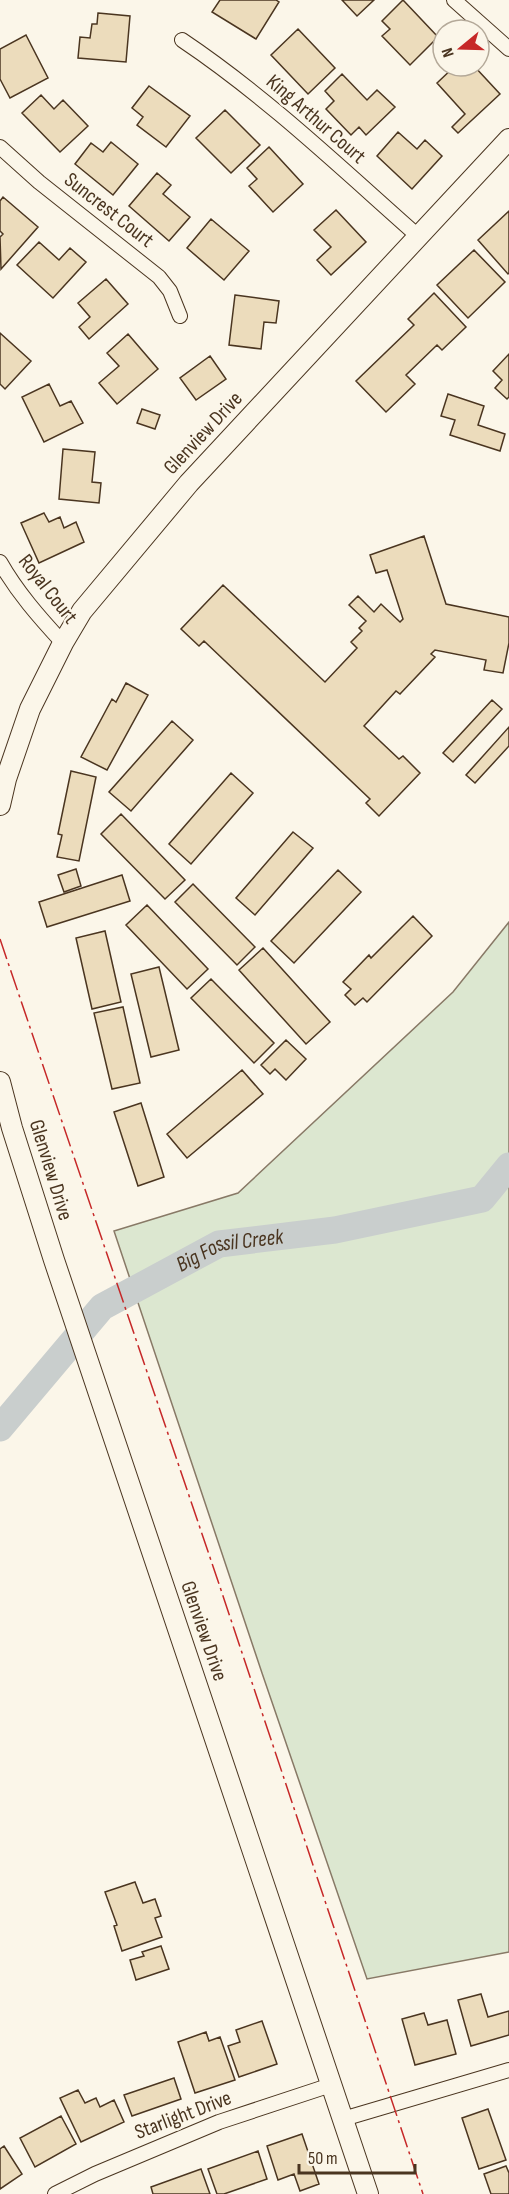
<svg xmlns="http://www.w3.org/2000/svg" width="509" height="2194" font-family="'Sofia Sans Condensed',sans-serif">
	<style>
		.green { fill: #dce7d0; stroke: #887966; stroke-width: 1.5 }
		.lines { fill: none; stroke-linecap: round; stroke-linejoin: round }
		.river { stroke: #c9cecd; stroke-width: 27 }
		.building { fill: #ecdcbc; stroke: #4a3520; stroke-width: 1.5 }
		.street-casing { stroke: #4a3520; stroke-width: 16 }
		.secondary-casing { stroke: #4a3520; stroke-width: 22 }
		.street { stroke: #fbf6e9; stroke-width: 14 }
		.secondary { stroke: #fbf6e9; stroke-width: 20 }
		.power { stroke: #c62828; stroke-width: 1.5; stroke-dasharray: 21 4.5 3 4.5; stroke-linecap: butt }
		.labels { text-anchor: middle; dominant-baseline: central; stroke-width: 4.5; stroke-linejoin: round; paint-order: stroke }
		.street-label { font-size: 21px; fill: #4a3520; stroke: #fbf6e9 }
		.water-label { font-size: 22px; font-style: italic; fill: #4a3520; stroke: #fbf6e9 }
	</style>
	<rect width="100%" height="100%" fill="#fbf6e9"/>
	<path class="green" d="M509,922V1952L367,1979L262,1673L114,1231L238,1193L453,992Z"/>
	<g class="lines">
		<path class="river" id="s1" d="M0,1428L102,1307L219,1244L335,1230L482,1199L509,1166"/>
	</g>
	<path class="building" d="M220,0H276L279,2L256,39L212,12Z
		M342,0H374L357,16Z
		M403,0L438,37L410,65L382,36L390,29L382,21Z
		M98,13L130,16L126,62L78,58L80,37L90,38L92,24H97Z
		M298,29L335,68L308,94L271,55Z
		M26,35L48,78L10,98L0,79V49Z
		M455,66H474L500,94L458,133L452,127L465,114L437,83Z
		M342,74L367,100L377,90L395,107L366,135L359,127L351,135L326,109L334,101L325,91Z
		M149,86L190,116L166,147L137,125L143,117L132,108Z
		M41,95L54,109L63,100L88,126L60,152L22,113Z
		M225,110L260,145L231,173L196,138Z
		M398,132L417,149L425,140L442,156L412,189L377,156Z
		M111,142L138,164L113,195L75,164L91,143L103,152Z
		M269,147L303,184L273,212L249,186L257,179L247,168Z
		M157,173L171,185L163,194L190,217L169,241L129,206Z
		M3,197L38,227L1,269L0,237L3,234L0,231V201Z
		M336,210L366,242L331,275L317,260L331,247L314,230Z
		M509,211V273L508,274L478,240Z
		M211,219L249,251L224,280L187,248Z
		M39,242L59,260L70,248L86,262L53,298L17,265Z
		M474,250L505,282L468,318L437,285Z
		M106,279L128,304L89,339L79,327L90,317L78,303Z
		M434,293L466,327L442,350L437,345L406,375L415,384L386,412L356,381L414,325L408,319Z
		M235,295L279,301L276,323L264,322L261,349L229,345Z
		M0,333L31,361L5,389L0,384Z
		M128,334L158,369L117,404L99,383L119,366L107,353Z
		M509,354V397L507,399L495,388L502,380L493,371Z
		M210,356L226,379L196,400L180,378Z
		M49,384L60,406L71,401L83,423L44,442L22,397Z
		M448,394L484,406L478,425L505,434L500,451L450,435L455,420L441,416Z
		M142,409L160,415L155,429L137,423Z
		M63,449L95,452L92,482L101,483L99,503L59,499Z
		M44,513L49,522L60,517L64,528L76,522L84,542L39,563L21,523Z
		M424,536L446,604L509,617V643L503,673L484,670L486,660L435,650L431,654L435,657L400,694L396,691L364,726L399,759L403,756L420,773L379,816L366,803L370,799L204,641L199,646L181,629L223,585L325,682L357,648L351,642L362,631L359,628L366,621L349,605L358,596L374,612L381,604L400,622L403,619L387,570L376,573L370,555Z
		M126,683L148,695L107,770L81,757L112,699L116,702Z
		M492,700L502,709L453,762L443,753Z
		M172,721L193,740L131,811L109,792Z
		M509,727V746L475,783L466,775Z
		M71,771L96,777L79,861L57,857L62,835L58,834Z
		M231,773L253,793L191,864L169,844Z
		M121,814L185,880L165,899L101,834Z
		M293,832L313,848L255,915L236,898Z
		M76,869L81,886L64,892L58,875Z
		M338,870L361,892L294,963L271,941Z
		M122,875L130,901L47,927L39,902Z
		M193,884L255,947L237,965L175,902Z
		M147,905L208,969L187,989L126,925Z
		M413,916L432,936L367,1002L363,998L355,1005L345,995L351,989L343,982L369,955L371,958Z
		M105,931L121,1002L92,1009L76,938Z
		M263,948L330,1022L306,1044L239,970Z
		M159,967L179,1050L151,1057L131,974Z
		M211,979L274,1043L254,1063L191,998Z
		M123,1007L140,1083L112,1089L94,1013Z
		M286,1040L306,1059L286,1080L275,1069L270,1074L261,1065Z
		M242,1070L263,1094L187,1158L167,1134Z
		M141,1103L164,1177L138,1186L114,1112Z
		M135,1882L143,1903L155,1899L161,1916L155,1918L162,1937L122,1951L114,1926L117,1925L105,1892Z
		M161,1946L169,1969L136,1980L130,1960L144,1956L142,1952Z
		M481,1994L488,2017L509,2011V2035L471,2046L458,2000Z
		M424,2013L428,2025L447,2020L456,2054L415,2065L402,2019Z
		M262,2021L277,2064L239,2077L228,2046L240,2042L236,2030Z
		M206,2032L209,2041L220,2037L235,2080L195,2093L178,2042Z
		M174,2078L181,2099L132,2116L124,2095Z
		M78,2090L85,2103L96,2098L100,2107L114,2100L124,2122L81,2142L60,2098Z
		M488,2109L506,2160L479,2169L462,2118Z
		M61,2116L76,2144L35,2167L20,2138Z
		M302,2134L319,2184L300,2191L294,2174L278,2180L267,2146Z
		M4,2146L22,2174L0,2189V2149Z
		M258,2151L267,2179L224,2194H217L208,2169Z
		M506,2166L509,2173V2194H491L484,2174Z
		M201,2169L210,2194H153L151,2187Z"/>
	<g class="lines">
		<defs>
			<path id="street" d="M454,0L509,49
				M182,40C267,97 342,169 419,237
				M0,147L39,182L159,277L170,291L180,316
				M0,562C17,592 39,617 63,643
				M343,2119L509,2070
				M55,2194L95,2174L219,2122L331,2085"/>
			<path id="secondary" d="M0,805L6,779L30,709L63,643L82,611L189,483L509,139
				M0,1082L12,1128L54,1260L368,2194"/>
		</defs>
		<use href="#street" class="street-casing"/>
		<use href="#secondary" class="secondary-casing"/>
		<use href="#street" class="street"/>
		<use href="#secondary" class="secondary"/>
		<path class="power" d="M0,939L218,1581L423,2194"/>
	</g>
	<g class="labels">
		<g class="street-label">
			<text transform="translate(316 119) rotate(41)">King Arthur Court</text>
			<text transform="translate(109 210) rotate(38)">Suncrest Court</text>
			<text transform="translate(203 433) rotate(-47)">Glenview Drive</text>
			<text transform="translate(48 589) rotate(52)">Royal Court</text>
			<text transform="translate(51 1170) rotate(73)">Glenview Drive</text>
			<text transform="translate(204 1631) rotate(71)">Glenview Drive</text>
			<text transform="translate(183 2115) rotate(-21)">Starlight Drive</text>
		</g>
		<g class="water-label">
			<text stroke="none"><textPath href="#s1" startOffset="300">Big Fossil Creek</textPath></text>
		</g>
	</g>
	<g transform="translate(461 48) rotate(251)"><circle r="28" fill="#fbf6e9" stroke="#b4a999" stroke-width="1.5"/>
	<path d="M0-4.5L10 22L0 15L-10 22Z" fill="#c62828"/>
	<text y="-9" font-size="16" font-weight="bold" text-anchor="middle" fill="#4a3520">N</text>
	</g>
	<path d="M299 2164v9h116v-9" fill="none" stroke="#4a3520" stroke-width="3"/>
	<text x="308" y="2164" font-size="18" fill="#4a3520" stroke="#fbf6e9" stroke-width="4.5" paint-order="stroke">50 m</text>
</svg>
